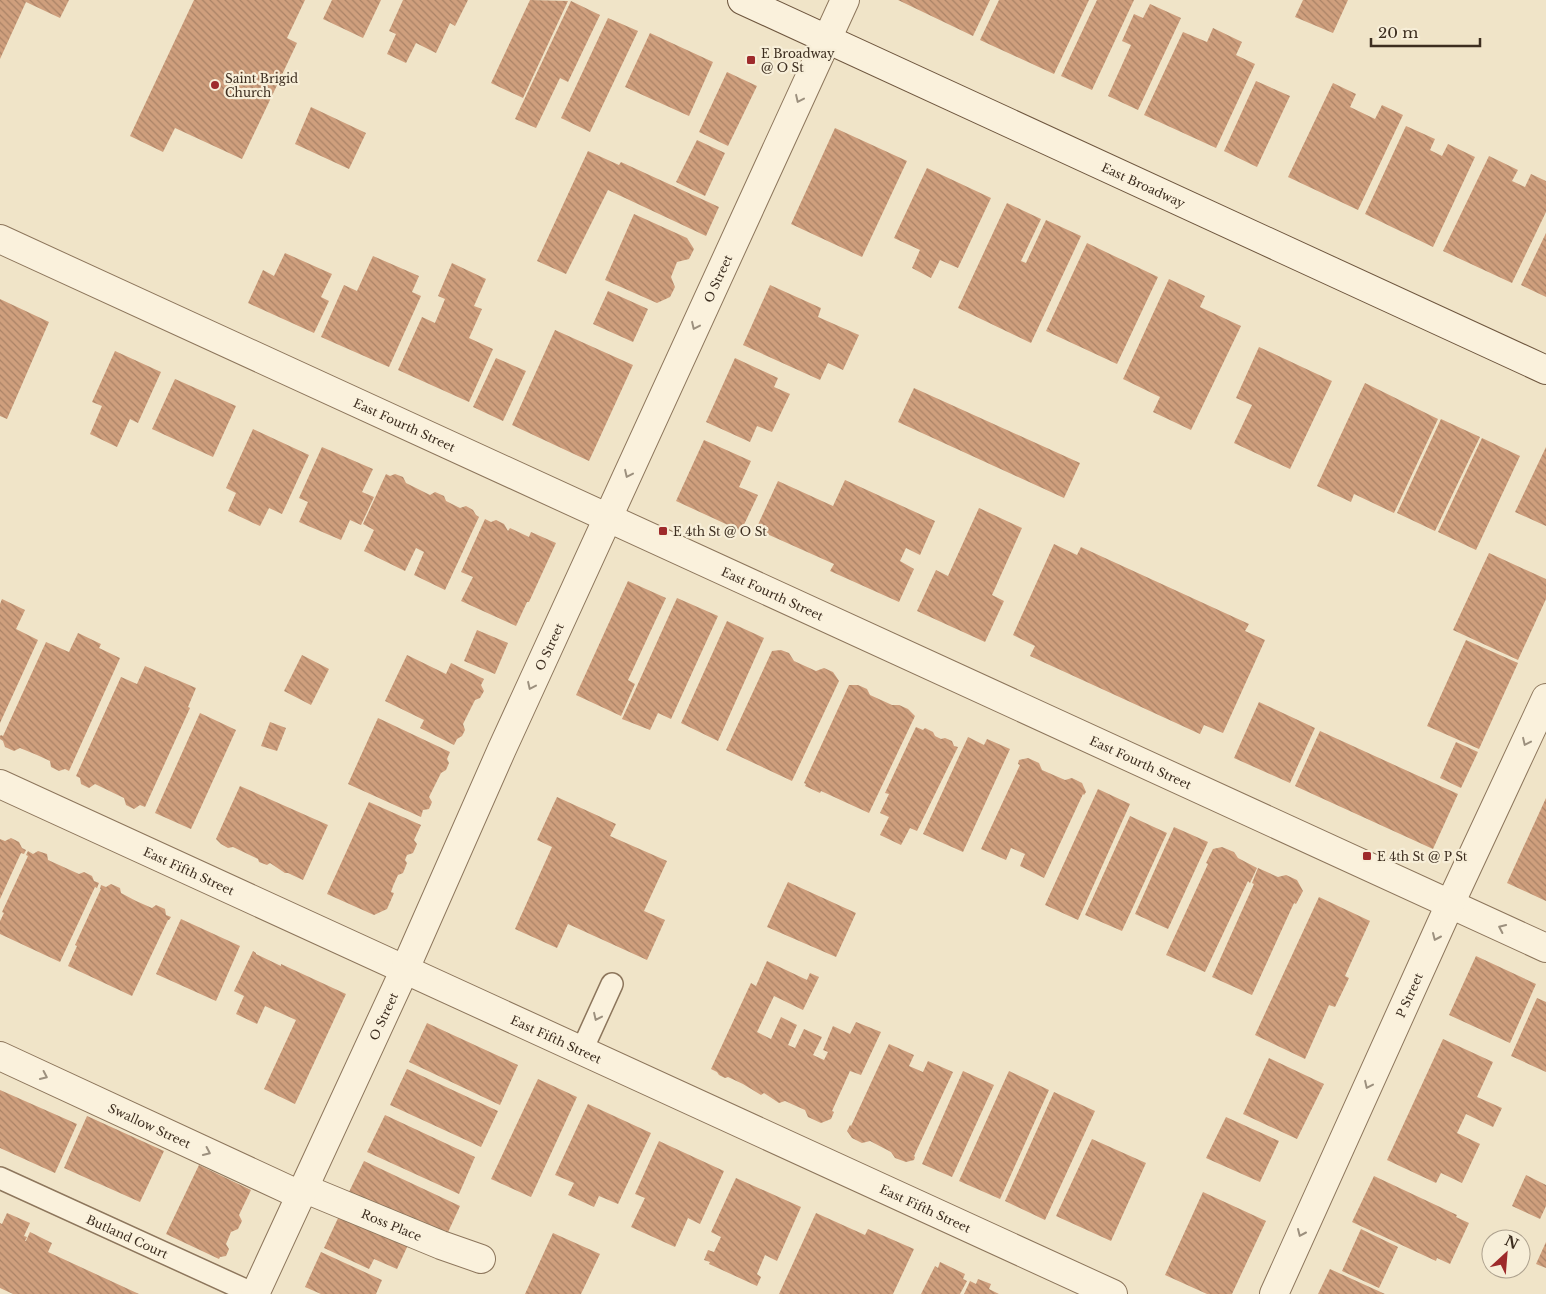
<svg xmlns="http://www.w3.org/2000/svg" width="1546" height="1294" font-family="'Libre Baskerville',serif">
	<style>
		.building { fill: url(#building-back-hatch) }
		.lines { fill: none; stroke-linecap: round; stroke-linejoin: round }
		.service-casing { stroke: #8d765c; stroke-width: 24 }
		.minor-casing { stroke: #8d765c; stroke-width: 30 }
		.secondary-casing { stroke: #6f573f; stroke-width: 30 }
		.service { stroke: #faf1dc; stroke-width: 21 }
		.minor { stroke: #faf1dc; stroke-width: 28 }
		.secondary { stroke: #faf1dc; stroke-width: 28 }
		.oneway { stroke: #9c907e }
		.poi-dot { fill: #9e2a2b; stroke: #f7eed8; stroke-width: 2 }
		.labels { text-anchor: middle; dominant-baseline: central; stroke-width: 4.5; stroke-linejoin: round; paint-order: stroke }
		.poi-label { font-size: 12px; fill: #3d2e20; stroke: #f7eed8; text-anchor: start }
		.street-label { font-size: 12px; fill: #3d2e20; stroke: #f7eed8 }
	</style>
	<defs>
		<pattern id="building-back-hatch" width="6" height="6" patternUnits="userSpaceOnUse" patternTransform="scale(1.25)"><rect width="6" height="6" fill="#cf9f7d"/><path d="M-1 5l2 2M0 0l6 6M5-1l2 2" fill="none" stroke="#a98266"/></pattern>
	</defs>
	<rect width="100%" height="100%" fill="#f0e4c8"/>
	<path class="building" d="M0,0H69L60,18L26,2L0,59Z
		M194,0H305L287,38L297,43L242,159L175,128L163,152L130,136Z
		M332,0H381L363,38L323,19Z
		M403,0H468L455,26L450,23L436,53L416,43L406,63L387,54L396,34L389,31Z
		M530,0L568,1L523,98L491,83Z
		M898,0H990L973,36Z
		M999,0H1089L1054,74L980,40Z
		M1097,0H1134L1092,90L1061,76Z
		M1303,0H1348L1333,33L1295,17Z
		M571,1L600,15L568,82L560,78L536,128L515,119Z
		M1150,4L1181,18L1138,110L1108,96L1131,45L1122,41L1134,14L1143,18Z
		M608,18L638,31L590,132L561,118Z
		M1213,28L1242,42L1236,55L1255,64L1216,148L1144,115L1183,32L1207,42Z
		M650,33L713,62L689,116L625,87Z
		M727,72L757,86L728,146L699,132Z
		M1256,81L1290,96L1257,167L1224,151Z
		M1333,83L1356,94L1350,107L1375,119L1382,105L1403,115L1358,210L1288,177Z
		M311,107L366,133L349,169L295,144Z
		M1406,126L1435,139L1430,150L1442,156L1448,144L1475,157L1433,247L1365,214Z
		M835,128L907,161L862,257L791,224Z
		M697,140L725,153L705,196L676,182Z
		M588,151L619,165L621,162L719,207L706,236L608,190L566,274L537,261Z
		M1489,156L1518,170L1512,181L1525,187L1531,174L1546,181V212L1512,283L1443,251Z
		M927,168L991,198L958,268L940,260L931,278L912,268L920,250L894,238Z
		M1007,203L1041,219L1021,261L1026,263L1046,220L1081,236L1031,343L958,308Z
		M634,214L687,238L694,249L689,259L677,262L671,277L675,287L670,297L657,303L605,280Z
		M1546,233V297L1521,285Z
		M1087,243L1158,277L1117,364L1046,331Z
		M285,253L332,274L321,297L329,301L314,333L248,303L263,270L274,276Z
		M373,256L419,276L412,292L421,296L389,367L321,337L344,285L357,291Z
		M452,263L486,279L474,306L482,309L469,338L493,349L469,402L398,370L422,317L435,323L445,299L438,296Z
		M1169,279L1205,296L1200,307L1241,326L1191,430L1153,412L1160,397L1123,379Z
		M770,285L821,308L818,317L859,335L843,370L828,363L820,380L743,345Z
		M608,291L648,309L633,342L593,324Z
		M0,299L49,322L7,419L0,416Z
		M555,330L633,365L589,461L512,425Z
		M1259,347L1332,381L1290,469L1234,443L1252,405L1236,398Z
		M115,351L161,372L138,423L130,419L117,447L90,434L102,406L92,402Z
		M496,358L526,371L503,421L473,407Z
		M735,358L778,378L774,387L790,394L772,432L757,426L750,442L706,422Z
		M175,379L236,406L213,457L152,429Z
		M1365,383L1438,419L1394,513L1354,494L1351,502L1317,486Z
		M914,388L1080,463L1064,498L898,422Z
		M1441,419L1480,437L1435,531L1397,513Z
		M253,429L309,455L282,514L269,508L260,526L228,511L236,493L226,488Z
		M1482,438L1520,456L1476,550L1438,532Z
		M704,440L751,461L739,487L758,495L741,531L676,501Z
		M322,447L373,469L362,492L374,497L361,525L350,520L341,540L299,522L308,502L299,498Z
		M1546,447V526L1515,512Z
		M386,474L390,476L395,474L403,477L406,483L430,495L435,492L444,496L446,501L460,508L466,506L473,510L476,515L479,517L445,590L414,575L424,552L416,548L405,571L364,551L374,530L363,524Z
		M845,480L935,521L920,555L906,548L900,561L914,569L899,602L830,571L834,564L756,529L778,481L833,506Z
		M979,508L1022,528L992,595L1004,601L985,642L917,611L936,570L948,576Z
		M485,519L491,522L496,520L504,524L508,531L510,528L529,537L531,532L556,543L529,602H527L516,626L461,601L473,577L461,572Z
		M1054,544L1077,555L1081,547L1249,624L1245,631L1265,640L1223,733L1204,725L1200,734L1030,656L1035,646L1013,635Z
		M1489,553L1546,579V599L1518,660L1453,630Z
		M628,581L666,598L628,680L635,684L621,716L576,695Z
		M677,598L718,616L671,719L658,713L650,730L622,719Z
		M2,599L25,610L16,629L38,640L0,723V604Z
		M727,621L764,638L718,741L681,723Z
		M477,630L508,643L495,674L464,661Z
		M78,633L101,644L99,648L120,658L69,771L65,769L59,771L51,767L50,761L37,755L20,748L14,751L5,747L3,741L0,739V736L1,735L3,736L46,642L69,652Z
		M1466,640L1518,663L1479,749L1427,726Z
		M781,650L789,653L794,661L816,671L824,668L833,672L839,681L792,781L726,750L772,651Z
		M302,655L329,669L311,705L284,691Z
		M407,655L446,674L451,663L484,679L481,685L484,691L480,698L475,700L463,724L465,730L462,736L457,739L454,745L420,728L424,720L385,701Z
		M145,666L196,688L188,707L190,708L145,807L140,805L134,809L126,805L124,798L95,784L89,788L81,784L80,778L76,776L121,677L137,684Z
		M849,685H858L867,689L870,695L892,705H899L908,709L915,716L869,813L821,791L820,793L805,786L806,784L804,783Z
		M1259,702L1315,728L1290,783L1234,758Z
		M200,713L236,730L191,829L155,813Z
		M378,718L450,752L447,759L449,763L446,770L441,773L429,797L432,802L429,809L423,810L421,817L348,784Z
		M270,722L286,728L277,751L261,746Z
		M916,727L923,730L925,728L933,732L935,736L941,739L945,738L952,741L954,746L958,747L917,831L910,828L901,845L880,835L889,817L880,813L889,794L885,793Z
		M1320,731L1458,794L1433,849L1295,786Z
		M968,737L984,745L987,739L1010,749L963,852L923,834Z
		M1456,742L1478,752L1461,788L1440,778Z
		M1028,758L1039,763L1042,770L1065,780L1072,778L1082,783L1086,792L1084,795L1083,794L1044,878L1020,866L1025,854L1011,848L1006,860L981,849L1020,765L1018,764L1019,760Z
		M240,786L328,825L303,880L288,873H285L270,863L267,865L259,862L258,859L233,847L228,848L221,844L216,839Z
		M1098,789L1130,804L1078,920L1045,905Z
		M557,797L616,824L610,836L667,861L644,911L665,920L647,960L568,924L557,948L515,929L552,847L537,840Z
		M1546,798V901L1507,883Z
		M369,802L421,825L414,840L417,844L413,853L407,855L405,860L407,863L403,873L398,875L393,886L391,892L394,893L387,909L374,915L327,894Z
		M1130,816L1167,833L1122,931L1085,915Z
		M1174,827L1208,842L1168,929L1135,914Z
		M11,838L19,842L22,848L26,850L24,854L21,853L0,899V839L5,841Z
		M1222,847L1234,852L1238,858L1257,868L1250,883L1248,881L1205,972L1166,955L1208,864L1206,863L1213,849Z
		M28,851L33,854L38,851L47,854L48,860L79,874L84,872L92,876L94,881L99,883L97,888L95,887L60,962L0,934V921L4,913L2,912L28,856L26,855Z
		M1258,868L1278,877L1286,875L1297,880L1303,891L1296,904L1294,903L1252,995L1212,977L1254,884L1252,883Z
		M788,882L856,913L836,957L767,927Z
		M111,884L120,888L121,893L136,901L152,908L156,905L165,909L166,915L171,917L169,920H168L132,996L68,966L77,946L75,945L101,889H100L101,885L106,887Z
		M1319,897L1370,921L1345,976L1349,978L1335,1007L1329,1005L1305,1059L1255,1035Z
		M181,919L240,946L216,1001L156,974Z
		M253,951L256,953V954L281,966V964L346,994L295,1104L264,1089L296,1020L265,1006L257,1024L236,1014L244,996L234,991Z
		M1476,956L1536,984L1510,1043L1449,1015Z
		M767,961L807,980L810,973L819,977L803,1010L774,996L757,1032L771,1039L781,1017L797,1025L788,1045L795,1048L804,1029L822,1037L813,1055L824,1060L828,1052L823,1050L833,1026L850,1034L856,1022L881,1032L861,1075L850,1071L832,1111L834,1112L831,1119L821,1123L808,1117L805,1110L785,1101L779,1103L764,1093L761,1095L743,1084L728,1077L725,1078L719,1075L717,1072L711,1069L751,983L756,986Z
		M1537,998L1546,1002V1072L1511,1056Z
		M427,1023L518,1065L500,1105L409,1062Z
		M1443,1039L1493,1062L1477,1097L1502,1108L1493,1127L1466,1114L1457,1133L1480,1144L1462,1183L1441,1173L1436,1183L1387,1160Z
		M889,1044L914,1055L909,1066L923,1072L928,1061L953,1072L914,1156L915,1157L914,1160L906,1162L895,1158L891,1152L870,1141L862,1143L852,1138L847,1131L850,1125L851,1126Z
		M1269,1058L1324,1084L1297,1139L1243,1114Z
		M407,1069L498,1111L481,1147L390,1105Z
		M963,1071L994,1085L952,1177L922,1164Z
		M1009,1071L1049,1090L1000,1199L959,1181Z
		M538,1079L577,1097L531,1197L491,1179Z
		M0,1090L77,1124L55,1173L0,1148Z
		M1054,1092L1095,1111L1045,1220L1005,1201Z
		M588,1104L651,1133L618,1204L599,1196L594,1207L568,1195L574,1183L555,1175Z
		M385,1115L475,1157L459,1194L367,1152Z
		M87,1116L164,1151L140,1202L64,1168Z
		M1226,1117L1279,1141L1260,1182L1206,1158Z
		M1092,1139L1146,1163L1111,1241L1056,1216Z
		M659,1141L724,1171L700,1224L688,1218L675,1247L631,1227L645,1198L635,1194Z
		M364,1161L460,1206L444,1241L347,1196Z
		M199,1165L251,1190L239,1215L242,1221L238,1229L231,1232L226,1244L229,1249L226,1256L220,1257L219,1259L166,1234Z
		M1526,1175L1546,1185V1206L1540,1219L1512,1206Z
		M1374,1176L1457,1215L1456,1217L1469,1223L1450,1264L1437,1258L1436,1261L1352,1222Z
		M736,1178L801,1207L777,1261L765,1255L757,1274L761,1277L757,1286L709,1264L710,1262L704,1260L708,1250L714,1252L721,1237L711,1232Z
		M1203,1192L1266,1221L1232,1294H1207L1165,1275Z
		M7,1213L30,1223L24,1236L27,1237L25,1241H26L30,1232L52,1243L48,1252L139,1294H13L0,1288V1223L2,1224Z
		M816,1213L865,1235L868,1229L914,1249L893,1294H779Z
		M340,1214L408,1245L397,1269L374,1259L369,1269L324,1248Z
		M1361,1229L1398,1247L1379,1288L1342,1271Z
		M553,1233L600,1254L581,1294H525Z
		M1546,1242V1268L1536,1264Z
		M321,1252L382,1280L376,1294H321L305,1287Z
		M940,1262L965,1274L963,1279L967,1281L960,1294H921L935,1266L938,1268Z
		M1330,1269L1385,1294H1318Z
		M978,1279L991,1284L989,1289L999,1294H964L970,1281L976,1284Z"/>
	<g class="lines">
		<defs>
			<g id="service">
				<path d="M582,1050L612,984"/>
				<path id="s1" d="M0,1178L254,1294"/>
			</g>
			<g id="minor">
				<path id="s2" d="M0,239L1546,948"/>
				<path id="s3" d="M0,784L1113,1294"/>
				<path id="s4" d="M0,1056L300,1195"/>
				<path id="s5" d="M303,1188L441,1245L481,1259"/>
				<path id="s6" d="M255,1294L405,969L502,749L845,0"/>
				<path id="s7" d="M1274,1294L1450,904L1546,698"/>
			</g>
			<g id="secondary">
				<path id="s8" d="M742,0L1546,370"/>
			</g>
		</defs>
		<use href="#service" class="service-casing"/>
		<use href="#minor" class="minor-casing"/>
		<use href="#secondary" class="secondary-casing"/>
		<use href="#service" class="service"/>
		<use href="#minor" class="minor"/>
		<use href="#secondary" class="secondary"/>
	</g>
	<defs><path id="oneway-chevron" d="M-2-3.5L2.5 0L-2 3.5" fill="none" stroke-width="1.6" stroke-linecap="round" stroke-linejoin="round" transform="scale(1.25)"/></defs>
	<g class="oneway">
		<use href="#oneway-chevron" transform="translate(799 99) rotate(115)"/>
		<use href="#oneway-chevron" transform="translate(695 326) rotate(115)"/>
		<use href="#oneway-chevron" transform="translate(628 474) rotate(115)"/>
		<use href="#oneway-chevron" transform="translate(531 686) rotate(115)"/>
		<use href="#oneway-chevron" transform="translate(1526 742) rotate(115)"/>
		<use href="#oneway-chevron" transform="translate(1502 928) rotate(-155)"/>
		<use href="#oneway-chevron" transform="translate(1436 937) rotate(114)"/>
		<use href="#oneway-chevron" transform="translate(597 1017) rotate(115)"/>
		<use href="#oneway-chevron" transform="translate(44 1076) rotate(25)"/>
		<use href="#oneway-chevron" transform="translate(1368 1085) rotate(115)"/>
		<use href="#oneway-chevron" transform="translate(207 1152) rotate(25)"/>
		<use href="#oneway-chevron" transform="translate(1301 1233) rotate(114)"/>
	</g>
	<g class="poi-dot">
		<rect x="746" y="55" width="10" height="10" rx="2.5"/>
		<circle cx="215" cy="85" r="5"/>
		<rect x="658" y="526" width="10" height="10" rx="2.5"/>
		<rect x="1362" y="851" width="10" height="10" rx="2.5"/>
	</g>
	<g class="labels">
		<g class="poi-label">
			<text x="761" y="53">E Broadway<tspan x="761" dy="14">@ O St</tspan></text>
			<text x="225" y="78">Saint Brigid<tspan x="225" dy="14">Church</tspan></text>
			<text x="673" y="531">E 4th St @ O St</text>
			<text x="1377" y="856">E 4th St @ P St</text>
		</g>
		<g class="street-label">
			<text stroke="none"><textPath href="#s8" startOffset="442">East Broadway</textPath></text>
			<text stroke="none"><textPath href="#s6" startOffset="1116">O Street</textPath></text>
			<text stroke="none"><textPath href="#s2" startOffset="445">East Fourth Street</textPath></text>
			<text stroke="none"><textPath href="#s2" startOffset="850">East Fourth Street</textPath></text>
			<text stroke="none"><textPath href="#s6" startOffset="711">O Street</textPath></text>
			<text stroke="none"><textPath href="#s2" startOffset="1255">East Fourth Street</textPath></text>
			<text stroke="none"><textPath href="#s3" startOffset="208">East Fifth Street</textPath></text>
			<text stroke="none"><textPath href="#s7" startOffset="328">P Street</textPath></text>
			<text stroke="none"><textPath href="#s6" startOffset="306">O Street</textPath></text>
			<text stroke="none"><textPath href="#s3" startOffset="612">East Fifth Street</textPath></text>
			<text stroke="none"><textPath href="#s4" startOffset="165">Swallow Street</textPath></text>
			<text stroke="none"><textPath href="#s3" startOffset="1018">East Fifth Street</textPath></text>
			<text stroke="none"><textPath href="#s5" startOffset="96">Ross Place</textPath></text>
			<text stroke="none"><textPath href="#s1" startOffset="140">Butland Court</textPath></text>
		</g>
	</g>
	<g transform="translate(1506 1254) rotate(26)"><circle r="24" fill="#f7eed8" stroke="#ada18e"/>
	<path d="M0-4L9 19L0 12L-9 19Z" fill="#9e2a2b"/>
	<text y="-8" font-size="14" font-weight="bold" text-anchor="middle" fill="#3d2e20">N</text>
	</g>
	<path d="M1371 38v8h109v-8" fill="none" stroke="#3d2e20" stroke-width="2.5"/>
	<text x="1378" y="38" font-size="15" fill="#3d2e20" stroke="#f7eed8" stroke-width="4" paint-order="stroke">20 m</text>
</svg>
